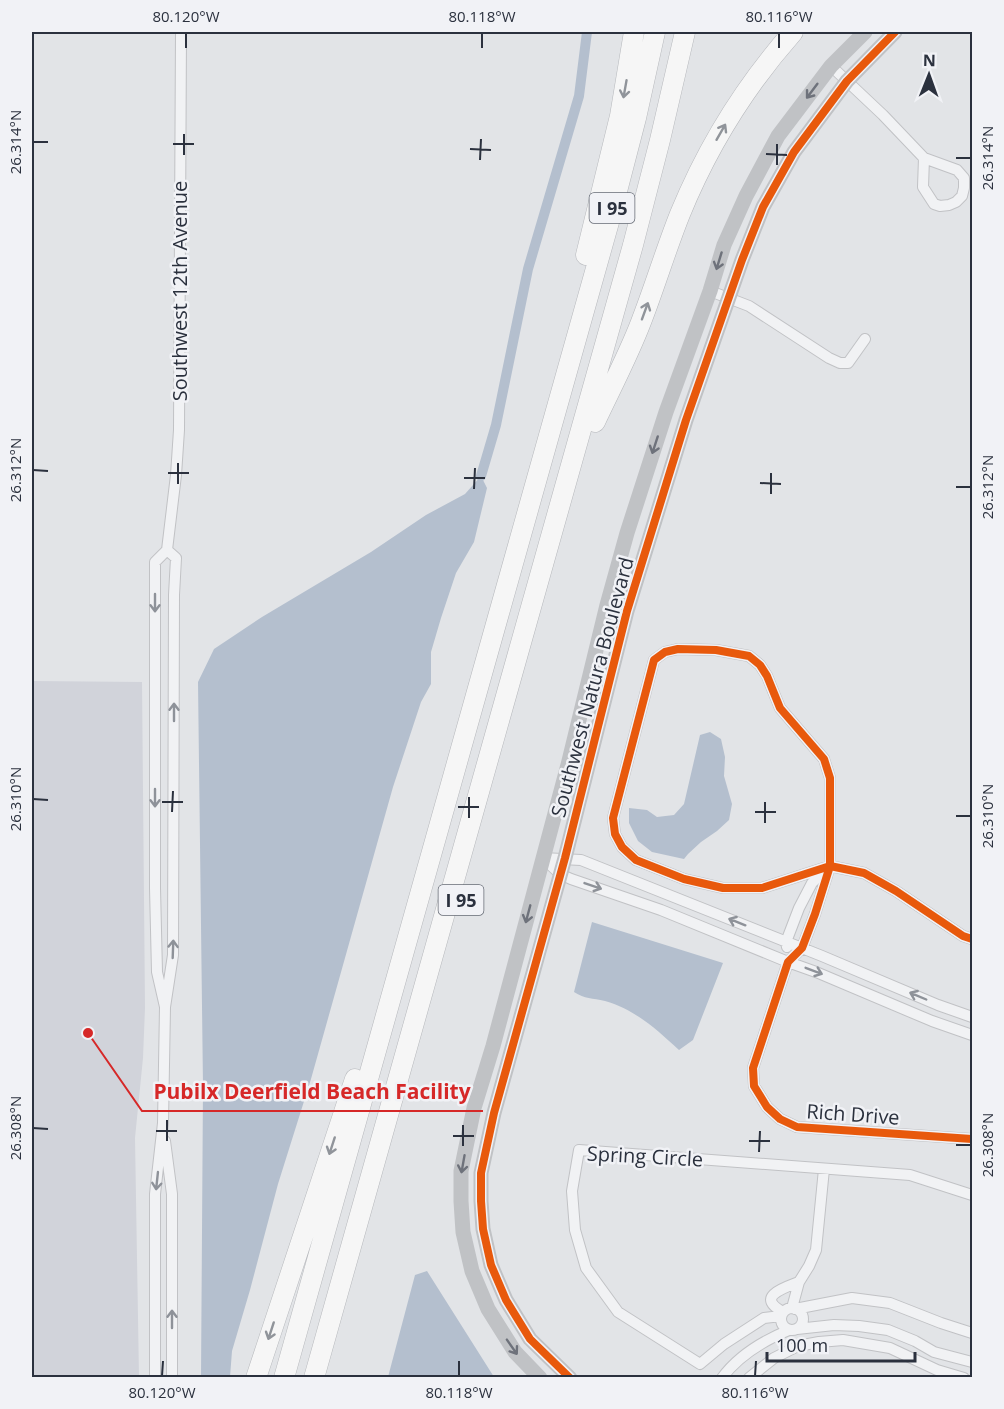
<svg xmlns="http://www.w3.org/2000/svg" width="1004" height="1409" font-family="'Open Sans',sans-serif">
	<style>
		.built { fill: #d1d3da }
		.water { fill: #b4bfce }
		.lines { fill: none; stroke-linecap: round; stroke-linejoin: round }
		.canal { stroke: #b4bfce; stroke-width: 10 }
		.street-casing { stroke: #c1c2c5; stroke-width: 12 }
		.highway-casing { stroke: #b5b7bb; stroke-width: 21 }
		.street { stroke: #f1f2f4; stroke-width: 10 }
		.secondary { stroke: #c0c2c5; stroke-width: 15 }
		.highway { stroke: #f6f6f6; stroke-width: 20 }
		.cycleway-casing { stroke: #f1f2f6; stroke-width: 11 }
		.cycleway { stroke: #e8590c; stroke-width: 8 }
		.oneway { stroke: #90949a }
		.oneway2 { stroke: #6e727b }
		.oneway3 { stroke: #8e9299 }
		.ticks { fill: none; stroke: #2b313e; stroke-width: 2 }
		.labels { text-anchor: middle; dominant-baseline: central; stroke-width: 5; stroke-linejoin: round; paint-order: stroke }
		.shield { fill: #f1f2f6; stroke: #666b75; stroke-width: 1.5 }
		.shield-label { font-size: 18px; font-weight: bold; fill: #2b313e }
		.street-label { font-size: 20px; fill: #2b313e; stroke: #f1f2f6 }
		.leader { fill: none; stroke: #d62828; stroke-width: 2 }
		.callout-dot { fill: #d62828; stroke: #f1f2f6; stroke-width: 2 }
		.callout-label { font-size: 21px; text-anchor: middle; font-weight: bold; fill: #d62828; stroke: #f1f2f6; stroke-width: 5; stroke-linejoin: round; paint-order: stroke }
		.neatline { fill: none; stroke: #2b313e; stroke-width: 2 }
		.ticks-label { font-size: 15px; text-anchor: middle; fill: #2b313e }
	</style>
	<rect width="100%" height="100%" fill="#e2e4e7"/>
	<path class="built" d="M32,681L142,682L145,1008L143,1058L135,1138L139,1377H32Z"/>
	<path class="water" d="M481,476L487,488L474,542L456,573L441,618L431,652V684L421,702L393,787L311,1079L278,1184L250,1290L232,1351L230,1377H201L203,1086L198,682L214,649L262,617L371,552L426,515L465,494Z
		M710,732L721,739L725,757L724,776L732,804L729,820L717,831L701,842L688,854L684,859L652,852L638,841L629,823V808L647,810L657,817L674,815L684,804L700,735Z
		M592,922L723,963L693,1040L679,1050C656,1029 636,1010 605,1001C592,998 585,999 574,992Z
		M427,1271L494,1377H388L415,1275Z"/>
	<g class="lines">
		<path class="canal" d="M481,476L496,425L528,269L579,96L587,32"/>
		<defs>
			<path id="street" d="M831,66L883,115L924,158L957,170L964,178V188L962,196L956,202L949,205L940,206L934,204L923,187L924,158
				M710,291L749,306L829,358L840,363H848L865,339
				M543,858L560,874L571,879L661,910L788,962L816,972L932,1021L972,1035
				M543,858L581,860L822,956L938,1005L972,1017
				M972,939L963,936L896,891L864,873L830,866L762,888H723L684,879L636,860L622,847L615,834L613,818L654,660L665,652L678,649L716,650L749,656L760,665L767,676L780,708L824,759L830,778V866L815,914L802,948L788,962L753,1068L754,1086L767,1107L780,1119L797,1127L972,1139
				M787,947L786,942L799,908L812,883L826,869
				M165,1007L157,972L155,888V562L167,550L176,475L179,430L181,32
				M165,1141L172,1194V1378
				M792,1308L799,1282L809,1266L816,1250L824,1169
				M781 1319a11 11 0 1 1 22 0a11 11 0 1 1-22 0Z
				M795,1309L852,1298L890,1303L941,1323L972,1333
				M783,1312C755,1297 783,1288 799,1282
				M781,1316L764,1318L724,1344L700,1364L618,1312L586,1268L575,1230L572,1191L579,1150L910,1175L972,1195
				M797,1329L834,1325L859,1326L888,1330L915,1341L934,1352L972,1362
				M155,1378V1194L163,1123L165,1007L173,955L174,595L176,558L167,550
				M722,1378C738,1356 765,1340 789,1330
				M749,1378L774,1358L798,1346L819,1342L843,1340L890,1348L937,1370L964,1378"/>
			<path id="highway" d="M586,255L620,116L634,32
				M595,422C611,388 628,356 641,322C655,286 666,249 680,214C707,148 746,85 793,32
				M256,1378L355,1079
				M284,1378L609,222L636,118L655,32
				M314,1378L633,245L660,140L685,32"/>
		</defs>
		<use href="#street" class="street-casing"/>
		<use href="#highway" class="highway-casing"/>
		<use href="#street" class="street"/>
		<path class="secondary" d="M540,1378L515,1352L488,1309L472,1271L463,1232L461,1201V1171L474,1108L493,1046L569,761L607,605L627,533L666,412L710,291L724,245L746,196L778,136L831,66L865,32
			M570,1378L530,1339L506,1300L491,1265L483,1229L481,1201V1173L494,1113L565,858L627,611L686,420L742,260L763,207L794,152L847,81L895,32"/>
		<use href="#highway" class="highway"/>
		<defs>
			<path id="cycleway" d="M972,939L963,936L896,891L864,873L830,866L762,888H723L684,879L636,860L622,847L615,834L613,818L654,660L665,652L678,649L716,650L749,656L760,665L767,676L780,708L824,759L830,778V866L815,914L802,948L788,962L753,1068L754,1086L767,1107L780,1119L797,1127L972,1139
				M570,1378L530,1339L506,1300L491,1265L483,1229L481,1201V1173L494,1113L565,858L627,611L686,420L742,260L763,207L794,152L847,81L895,32"/>
		</defs>
		<use href="#cycleway" class="cycleway-casing"/>
		<use href="#cycleway" class="cycleway"/>
	</g>
	<defs><path id="oneway-shaft" d="M-6 0H5M1.5-3L5.5 0L1.5 3" fill="none" stroke-width="1.6" stroke-linecap="round" stroke-linejoin="round" transform="scale(1.5)"/></defs>
	<g class="oneway">
		<use href="#oneway-shaft" transform="translate(625 89) rotate(100)"/>
		<use href="#oneway-shaft" transform="translate(721 132) rotate(-60)"/>
		<use href="#oneway-shaft" transform="translate(645 311) rotate(-70)"/>
		<use href="#oneway-shaft" transform="translate(332 1146) rotate(108)"/>
		<use href="#oneway-shaft" transform="translate(271 1331) rotate(108)"/>
	</g>
	<g class="oneway2">
		<use href="#oneway-shaft" transform="translate(812 91) rotate(127)"/>
		<use href="#oneway-shaft" transform="translate(719 261) rotate(107)"/>
		<use href="#oneway-shaft" transform="translate(655 445) rotate(108)"/>
		<use href="#oneway-shaft" transform="translate(528 914) rotate(105)"/>
		<use href="#oneway-shaft" transform="translate(463 1164) rotate(100)"/>
		<use href="#oneway-shaft" transform="translate(512 1347) rotate(55)"/>
	</g>
	<g class="oneway3">
		<use href="#oneway-shaft" transform="translate(155 603) rotate(90)"/>
		<use href="#oneway-shaft" transform="translate(174 712) rotate(-90)"/>
		<use href="#oneway-shaft" transform="translate(155 798) rotate(90)"/>
		<use href="#oneway-shaft" transform="translate(593 886) rotate(19)"/>
		<use href="#oneway-shaft" transform="translate(737 922) rotate(-158)"/>
		<use href="#oneway-shaft" transform="translate(173 949) rotate(-88)"/>
		<use href="#oneway-shaft" transform="translate(814 971) rotate(21)"/>
		<use href="#oneway-shaft" transform="translate(918 996) rotate(-157)"/>
		<use href="#oneway-shaft" transform="translate(157 1181) rotate(96)"/>
		<use href="#oneway-shaft" transform="translate(172 1319) rotate(-90)"/>
	</g>
	<path class="ticks" d="M186,48V33M482,48V33M779,48V33M33,142H48M173,144H194M470,149L491,150M766,154L787,155M184,155V134M956,158H971M480,160L481,139M777,165V144M33,470L48,471M168,473H189M464,478H485M760,483L781,484M178,484V463M956,487H971M474,489L475,468M771,494V473M33,799L48,800M162,802H183M458,807H479M172,812L173,791M755,812H776M956,816H971M469,818V797M765,823V802M33,1128L48,1129M156,1131H177M453,1136H474M167,1141V1120M749,1141H770M956,1145H971M463,1146V1125M759,1152L760,1131M162,1376L163,1361M459,1376V1361M755,1376L756,1361"/>
	<g class="labels">
		<g class="shield">
			<rect x="589.5" y="193" width="45" height="30" rx="4.5"/>
			<rect x="438.5" y="885" width="45" height="30" rx="4.5"/>
		</g>
		<g class="shield-label">
			<text x="612" y="208">I 95</text>
			<text x="461" y="900">I 95</text>
		</g>
		<g class="street-label">
			<text transform="translate(179 291) rotate(-90)">Southwest 12th Avenue</text>
			<text transform="translate(592 687) rotate(-75)">Southwest Natura Boulevard</text>
			<text transform="translate(853 1114) rotate(4)">Rich Drive</text>
			<text transform="translate(645 1156) rotate(3)">Spring Circle</text>
		</g>
	</g>
	<path class="leader" d="M88 1033L142 1111H483"/>
	<circle class="callout-dot" cx="88" cy="1033" r="6"/>
	<g class="callout-label">
		<text x="312" y="1099">Pubilx Deerfield Beach Facility</text>
	</g>
	<rect width="1004" height="1409" fill="none" stroke="#f1f2f6" stroke-width="66"/>
	<g transform="translate(929 75) rotate(1)" stroke="#f1f2f6" stroke-width="4.5" paint-order="stroke">
	<path d="M0-4.5L10 22L0 15L-10 22Z" fill="#2b313e"/>
	<text y="-9" font-size="16" font-weight="bold" text-anchor="middle" fill="#2b313e">N</text>
	</g>
	<path d="M767 1352v9h148v-9" fill="none" stroke="#2b313e" stroke-width="3"/>
	<text x="776" y="1352" font-size="18" fill="#2b313e" stroke="#f1f2f6" stroke-width="4.5" paint-order="stroke">100 m</text>
	<rect x="33" y="33" width="938" height="1343" class="neatline"/>
	<g class="ticks-label">
		<text x="186" y="22">80.120°W</text>
		<text x="482" y="22">80.118°W</text>
		<text x="779" y="22">80.116°W</text>
		<text transform="translate(16 142) rotate(-90)" y="5">26.314°N</text>
		<text transform="translate(988 158) rotate(-90)" y="5">26.314°N</text>
		<text transform="translate(16 470) rotate(-90)" y="5">26.312°N</text>
		<text transform="translate(988 487) rotate(-90)" y="5">26.312°N</text>
		<text transform="translate(16 799) rotate(-90)" y="5">26.310°N</text>
		<text transform="translate(988 816) rotate(-90)" y="5">26.310°N</text>
		<text transform="translate(16 1128) rotate(-90)" y="5">26.308°N</text>
		<text transform="translate(988 1145) rotate(-90)" y="5">26.308°N</text>
		<text x="162" y="1398">80.120°W</text>
		<text x="459" y="1398">80.118°W</text>
		<text x="755" y="1398">80.116°W</text>
	</g>
</svg>
